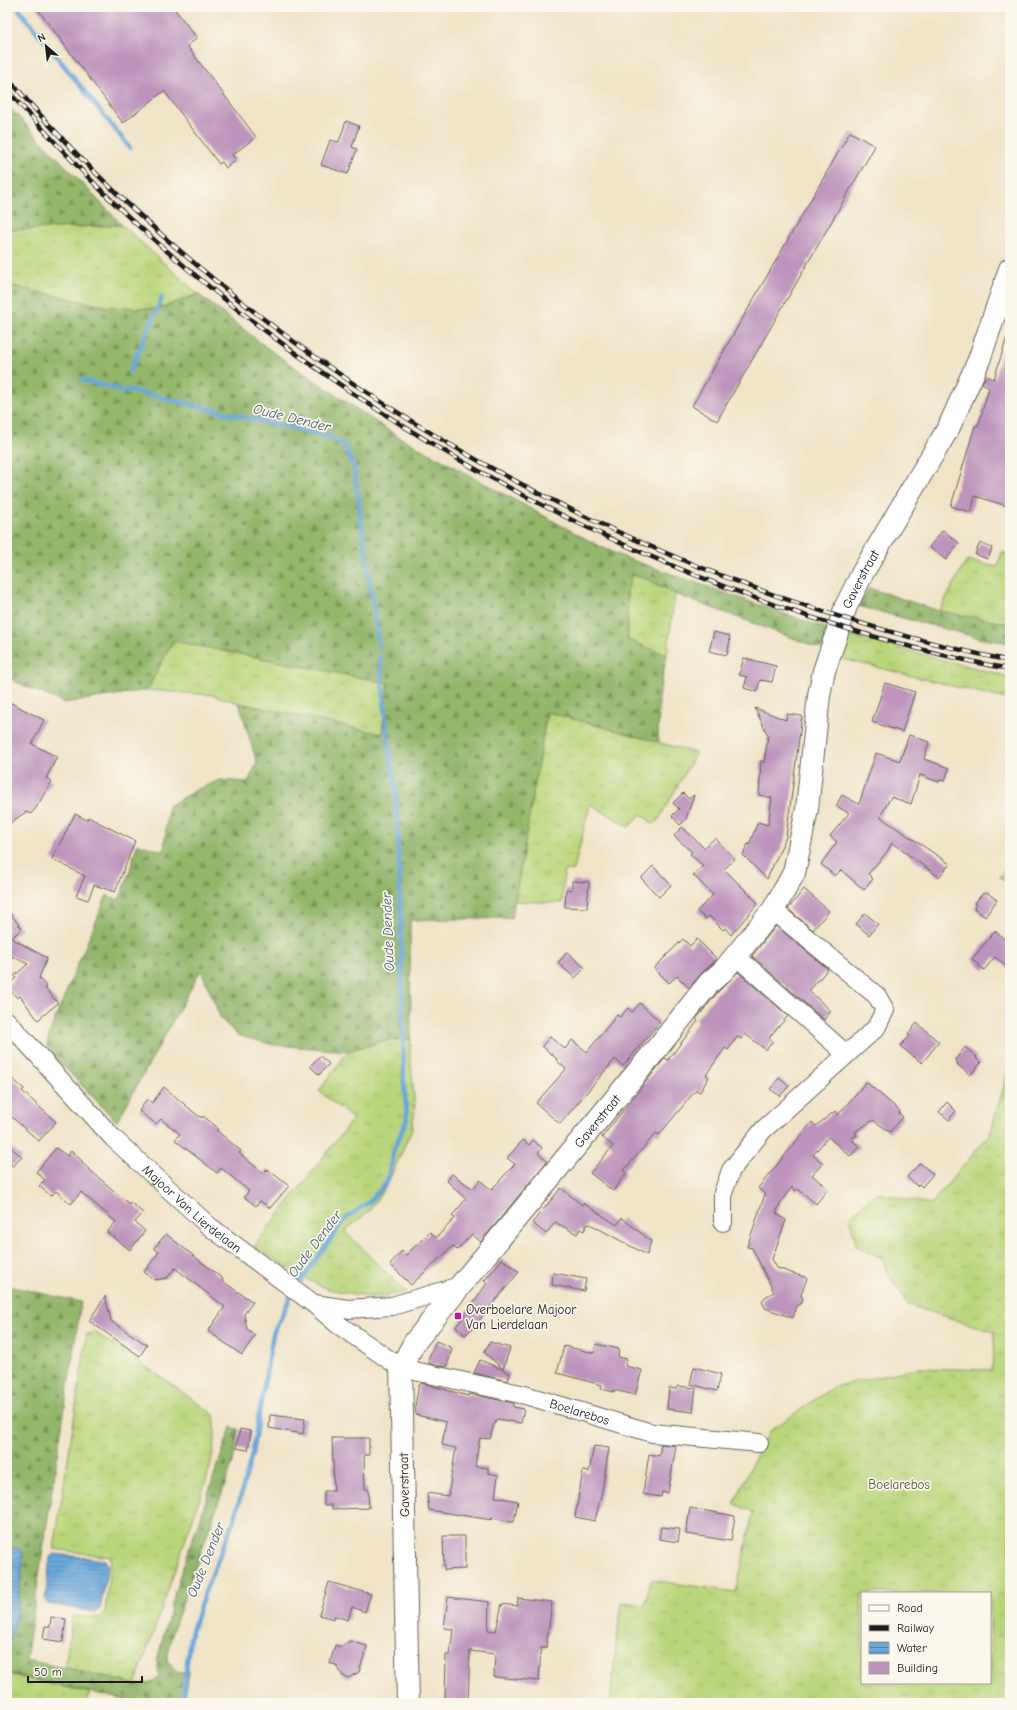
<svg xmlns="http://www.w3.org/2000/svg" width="1017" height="1710" font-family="'Comic Neue',sans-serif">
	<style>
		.grass { fill: url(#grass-tufts); stroke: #6a784b; fill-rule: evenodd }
		.forest { fill: url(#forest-firs); stroke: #576943 }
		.water { fill: url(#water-rules); stroke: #42627c }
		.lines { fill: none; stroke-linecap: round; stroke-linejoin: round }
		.stream { stroke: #69a7db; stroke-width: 4.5 }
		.building { fill: #be94be }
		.minor-casing { stroke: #666258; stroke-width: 20 }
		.tertiary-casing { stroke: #666258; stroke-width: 24 }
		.minor { stroke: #fff; stroke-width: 18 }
		.tertiary { stroke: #fff; stroke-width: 22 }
		.rail-casing { stroke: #1c1c1c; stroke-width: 4.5 }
		.rail { stroke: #fbf7ec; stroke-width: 3; stroke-dasharray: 9; stroke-linecap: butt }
		.poi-dot { fill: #b5179e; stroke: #fbf7ec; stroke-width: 1.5 }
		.labels { text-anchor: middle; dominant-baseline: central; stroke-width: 3.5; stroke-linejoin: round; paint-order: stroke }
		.street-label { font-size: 13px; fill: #1c1c1c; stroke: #fbf7ec }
		.poi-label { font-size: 13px; fill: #1c1c1c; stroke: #fbf7ec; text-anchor: start }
		.park-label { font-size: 13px; fill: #535d3d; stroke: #fbf7ec }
		.water-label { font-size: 14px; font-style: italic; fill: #3f5b72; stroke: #fbf7ec }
	</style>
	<defs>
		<pattern id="grass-tufts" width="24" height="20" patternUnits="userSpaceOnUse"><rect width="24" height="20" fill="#b9d57a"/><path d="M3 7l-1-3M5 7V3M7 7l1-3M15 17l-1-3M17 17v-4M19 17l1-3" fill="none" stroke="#9eb669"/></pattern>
		<pattern id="forest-firs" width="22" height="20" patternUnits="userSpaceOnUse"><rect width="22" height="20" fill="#92b66a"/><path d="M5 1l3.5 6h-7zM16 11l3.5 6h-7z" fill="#769356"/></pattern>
		<pattern id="water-rules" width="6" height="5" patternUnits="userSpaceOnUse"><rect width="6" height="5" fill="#69a7db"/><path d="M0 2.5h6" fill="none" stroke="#5687b1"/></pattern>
	</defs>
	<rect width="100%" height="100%" fill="#fbf7ec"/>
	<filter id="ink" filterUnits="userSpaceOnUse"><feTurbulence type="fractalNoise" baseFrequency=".025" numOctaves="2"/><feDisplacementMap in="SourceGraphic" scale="8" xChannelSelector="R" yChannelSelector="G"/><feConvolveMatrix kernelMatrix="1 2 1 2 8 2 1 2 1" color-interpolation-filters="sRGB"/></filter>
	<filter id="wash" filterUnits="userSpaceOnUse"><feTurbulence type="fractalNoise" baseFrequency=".012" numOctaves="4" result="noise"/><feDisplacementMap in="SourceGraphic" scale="16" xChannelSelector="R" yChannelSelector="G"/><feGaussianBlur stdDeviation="0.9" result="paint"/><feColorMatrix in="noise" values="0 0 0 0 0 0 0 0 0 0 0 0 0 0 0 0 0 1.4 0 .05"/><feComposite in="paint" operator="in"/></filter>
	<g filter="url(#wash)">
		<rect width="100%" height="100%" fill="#f0e3c6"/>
		<path class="grass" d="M122,225L198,294L158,309L107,307L7,285V230Z
			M1002,552L1010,555V624L939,611L967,560L997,567Z
			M632,575L647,579L675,594L667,655L628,641L627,590Z
			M847,635L1010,677V700L839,658Z
			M173,641L388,683L382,735L239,703L212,695L147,690Z
			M547,711L696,753L658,821L653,824L641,814L629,827L590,804L574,870L564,871L562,903L514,901Z
			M1010,863V884L999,877Z
			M411,1039L410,1052L415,1108L412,1129L387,1185L369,1211L345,1231L406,1293L372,1297L327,1289L304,1278L254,1246L353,1119L319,1091L348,1051L387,1040Z
			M1010,1065V1703H610L621,1602L645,1605L651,1580L736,1592L753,1512L734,1504L755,1458L770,1431L833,1387L917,1368L992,1370L995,1332L908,1305L887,1272L882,1258L856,1246L850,1216L876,1193L931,1204L990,1134ZM862,1593H990V1683H862Z
			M94,1332L170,1383L214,1415C217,1434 213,1453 209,1472L135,1685L108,1677L65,1668L72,1616L98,1618L105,1612L111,1557L54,1549L87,1334Z
			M7,1674L90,1693L87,1703H7Z"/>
		<path class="forest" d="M7,105L122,225L7,230Z
			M7,285L107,307L158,309L198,294L274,353L394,434L599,546L626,558L828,629L822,649L675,594L647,579L632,575L627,590L628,640L667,655L659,694L658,742L547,712L512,918L410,920L411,1039L387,1040L348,1051L274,1045L237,1035L221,1019L201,970L117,1122L46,1048L50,1031L107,895L119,900L129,874L137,844L164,851L168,806L198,789L220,780L248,782L257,763L239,703L382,734L388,683L173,641L147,690L64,703L7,678Z
			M869,588L939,611L1010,624V643L983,639L858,606Z
			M7,1270H9L8,1286L81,1302L26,1660L108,1677L135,1685L154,1682L159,1675L157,1661L176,1588L231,1427L238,1429L233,1462L173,1630L167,1660L176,1671L189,1673L184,1703H138L7,1673Z"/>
		<path class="water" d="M7,1534L12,1549L19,1548L23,1553V1563L15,1626L7,1646L9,1652L7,1662Z
			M55,1554L105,1560L108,1565L100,1609L95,1612L48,1604L45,1601L50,1557Z"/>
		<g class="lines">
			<path class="stream" d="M17,7L130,148
				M130,371L162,298
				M82,380L117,389L122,392L129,390L329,437L345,446L354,470L379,647
				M297,1286L345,1219L369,1202L387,1182L394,1149L407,1119L404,1083L401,922L396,795L387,734L380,657
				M182,1703L190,1637L203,1597L235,1517L252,1454L273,1334L293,1292"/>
		</g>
		<g id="blocks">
			<path class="building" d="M36,7H173L197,38L187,46L256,137L232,155L236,160L226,168L222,162L219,164L164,91L123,123Z
				M346,121L359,126L352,147L357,149L348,174L321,165L330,140L339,142Z
				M850,132L875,146L717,421L692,406Z
				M1007,337L1010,338V507L975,496L971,512L951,506L975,426H978L989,388L982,383L986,376L994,379Z
				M943,530L959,543L946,560L929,547Z
				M980,543L992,548L988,559L975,554Z
				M714,632L730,636L729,640H730L727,655L709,651Z
				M744,658L776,666L772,682L760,680L757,692L744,688L747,677L739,675Z
				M885,683L915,692L902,732L872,722Z
				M7,701L44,720L32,744L57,757L46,778L52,781L36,808L31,814L26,812L7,825Z
				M755,708L786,720L787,714L802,716L786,837L767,879L743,855L748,844L749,845L758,822L768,825L772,798L759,795L761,760L764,763L768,736Z
				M909,735L929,742L924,759L949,768L945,781L940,780L939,782L920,775L911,804L891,797L880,817L950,864L939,877L892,843L887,852L868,874L873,879L864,890L841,870L835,876L821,864L837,842L830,836L849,813L836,806L842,795L859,804L876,753L900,761Z
				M683,793L689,799L694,795L686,819L680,825L672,816L679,809L673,803Z
				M75,814L87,820L88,817L135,841L115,892L94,885L88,900L76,896L85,876L52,859Z
				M682,827L704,848L715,838L735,859L724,869L758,903L731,935L725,928L723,930L709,916L706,919L697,911L713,895L693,875L703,866L690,854L692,852L674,836Z
				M653,866L671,885L659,897L641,878Z
				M572,881L589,882L587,908L565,907L566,889L572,890Z
				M804,889L829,911L813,930L788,909Z
				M986,892L997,900L985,917L974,908L977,904L975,903L983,893L985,894Z
				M7,909L22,929L11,938L47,958L39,978L47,987L45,988L58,1003L38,1020L20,996L17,998L7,986L16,978L14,976L28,964L7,954Z
				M865,913L878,924L869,935L856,924Z
				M776,926L828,969L809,991L831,1011L824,1020L752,956Z
				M995,931L1010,944V969L995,957L984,970L972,959Z
				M683,939L690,946L697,939L717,959L701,974L689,988L677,976L669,983L654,968Z
				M567,952L585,968L575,978L558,963Z
				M738,972L788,1016L771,1035L769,1038L773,1041L766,1050L745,1034L741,1039L737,1037L728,1050L725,1048L706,1075L709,1077L700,1092L696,1090L659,1135L656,1133L625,1169L624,1171L626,1173L613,1191L590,1173L613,1146L602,1137L665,1058L668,1060L698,1021L696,1019L718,992Z
				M640,1003L660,1022L623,1066L615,1059L560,1124L536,1103L566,1069L556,1060L557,1059L542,1046L550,1037L565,1049L572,1040L587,1052L617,1015L620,1017L628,1008L632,1012Z
				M917,1023L939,1042L922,1063L900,1046L910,1036L908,1034Z
				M965,1047L977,1057L976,1058L981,1063L970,1075L957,1064L958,1063L955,1060Z
				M320,1056L329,1064L319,1075L310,1066Z
				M7,1074L24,1089L22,1091L56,1122L39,1141L7,1113Z
				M779,1078L789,1086L780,1096L770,1089Z
				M866,1082L900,1111L899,1113L903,1117L890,1132L873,1120L855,1132L857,1135L851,1139L860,1147L850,1156L828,1137L813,1155L823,1163L812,1175L828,1189L816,1204L798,1189L796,1191L792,1187L782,1200L776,1213L786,1220L772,1259L777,1268L807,1278L801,1295L803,1299L801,1304L797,1306L793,1318L765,1308L762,1301L765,1297L774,1292L752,1248L747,1247L765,1194L758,1188L812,1122L816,1126L835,1111L838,1115Z
				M164,1087L197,1115L202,1118L203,1116L218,1128L216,1130L241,1151L239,1153L263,1173L267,1169L289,1186L270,1208L260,1201L256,1206L244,1197L249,1191L221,1168L217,1173L175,1140L180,1134L161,1119L156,1124L139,1111L147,1099L152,1103Z
				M947,1102L956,1111L949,1120L939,1112Z
				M523,1140L529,1145L533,1140L542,1148L538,1153L547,1161L481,1242L472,1234L457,1250L453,1246L411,1285L390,1264L402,1251L406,1255L430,1232L436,1238L455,1218L452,1216L466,1199L447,1181L452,1174L473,1189L480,1180L491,1190L515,1164L507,1158Z
				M7,1144L22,1157L13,1166L7,1160Z
				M56,1148L67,1156L71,1151L83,1162L82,1163L129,1204L130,1202L143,1213L135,1222L145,1231L130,1250L107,1232L116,1222L81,1192L71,1204L56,1191L51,1196L39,1186L45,1180L36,1172Z
				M920,1163L933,1174L922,1187L919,1184L917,1186L907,1177Z
				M561,1188L582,1205L583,1203L617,1225L622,1218L651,1241L647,1255L590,1224L587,1225L584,1231L580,1229L577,1234L555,1222L546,1234L532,1223Z
				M166,1234L223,1279L222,1281L253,1302L244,1314L247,1329L255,1335L242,1355L208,1331L225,1307L175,1268L167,1278L154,1280L144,1272L159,1252L154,1248Z
				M502,1259L519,1272L472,1329L465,1335L456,1327L487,1283L484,1281Z
				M553,1273L586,1279L584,1291L552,1285Z
				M105,1296L111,1321L147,1345L140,1356L89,1321Z
				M436,1341L452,1348L447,1367L430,1364L428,1359Z
				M490,1342L510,1348L503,1369L484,1352Z
				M596,1344L619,1349L618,1357L627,1359L625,1366L642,1370L635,1395L614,1390V1392L601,1389L602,1385L557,1373L564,1346L594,1353Z
				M480,1360L510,1373L508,1381L474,1373Z
				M694,1367L721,1374L717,1391L690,1384Z
				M422,1383L468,1396L469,1394L514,1403L513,1407L524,1409L521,1423L497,1419L493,1427L490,1439L480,1438L475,1466L488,1468V1473L498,1475L495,1497L518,1501L514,1522L491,1518L492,1520L429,1510L427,1493L448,1496L456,1448L442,1445L446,1422L416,1415L415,1406L419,1385Z
				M677,1386L696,1388L693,1412L667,1409L669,1388L677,1389Z
				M270,1415L305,1419L303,1434L269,1428Z
				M240,1429L251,1431L248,1450L236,1448Z
				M332,1438H369V1455H364L365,1489H368L369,1508L332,1509V1505H324V1491H334Z
				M661,1444L676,1446L668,1493L662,1492L661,1497L643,1494L649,1454L659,1456Z
				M594,1446L609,1448L602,1491L595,1521L575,1517L583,1471L589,1472Z
				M690,1508L735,1516L731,1541L686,1534Z
				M661,1527L680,1529L678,1542L659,1539Z
				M443,1536H465V1569L444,1570Z
				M329,1582L371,1594L365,1612L352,1607L348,1620L334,1616V1619L319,1615Z
				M448,1597L489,1602L488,1630L496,1631L502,1604L517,1606L518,1598L552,1602L546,1648H541L539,1681L494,1677L495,1654L470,1651L468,1702L445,1701L446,1655H450L453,1629L444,1628Z
				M51,1617L66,1619L63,1642L43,1639L45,1626L50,1627Z
				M350,1641L367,1646L359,1672L348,1678L343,1676L336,1665L330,1663L335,1645L340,1647Z"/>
		</g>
	</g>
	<g filter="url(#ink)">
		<use href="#blocks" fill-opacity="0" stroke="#666258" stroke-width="1"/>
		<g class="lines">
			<defs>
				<g id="minor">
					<path d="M736,956L846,1054"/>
					<path id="s1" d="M7,1021L113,1138L209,1226L314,1304L336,1323L401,1368L525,1395L652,1433L759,1443"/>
					<path d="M723,1222V1193L731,1170L763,1130L876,1028L885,1010L877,996L773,910"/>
					<path d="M314,1304L348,1309L392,1306L460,1286"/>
				</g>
				<g id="tertiary">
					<path id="s2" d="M408,1703L401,1368L414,1343L460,1286L654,1052L709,983L724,970L773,910L794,873L807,809L819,695L824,671L846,606L863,572L949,427L979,360L1010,269"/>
				</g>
			</defs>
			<use href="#minor" class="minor-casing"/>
			<use href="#tertiary" class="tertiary-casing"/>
			<use href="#minor" class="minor"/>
			<use href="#tertiary" class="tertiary"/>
			<defs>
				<path id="rail" d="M7,77C82,166 169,246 261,317C481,486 738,604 1010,661
					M7,90C51,138 95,187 143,230C336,403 563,536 810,617C875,638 942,657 1010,669"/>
			</defs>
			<use href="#rail" class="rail-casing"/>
			<use href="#rail" class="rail"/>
		</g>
	</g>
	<rect class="poi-dot" x="454" y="1312" width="8" height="8" rx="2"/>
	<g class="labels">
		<g class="street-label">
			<text stroke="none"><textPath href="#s2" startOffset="1272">Gaverstraat</textPath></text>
			<text stroke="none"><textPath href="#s2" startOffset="651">Gaverstraat</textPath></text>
			<text stroke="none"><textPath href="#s1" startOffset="264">Majoor Van Lierdelaan</textPath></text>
			<text stroke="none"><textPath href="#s1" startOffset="711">Boelarebos</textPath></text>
			<text transform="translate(404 1485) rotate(-91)">Gaverstraat</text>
		</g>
		<g class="poi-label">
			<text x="466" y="1309">Overboelare Majoor<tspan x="466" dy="15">Van Lierdelaan</tspan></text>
		</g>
		<g class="park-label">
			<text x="899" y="1484">Boelarebos</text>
		</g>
		<g class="water-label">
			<text transform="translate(292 418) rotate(14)">Oude Dender</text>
			<text transform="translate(388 932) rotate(-92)">Oude Dender</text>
			<text transform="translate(315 1244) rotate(-53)">Oude Dender</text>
			<text transform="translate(206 1560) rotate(-68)">Oude Dender</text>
		</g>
	</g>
	<rect width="1017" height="1710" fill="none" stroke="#fbf7ec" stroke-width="24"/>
	<rect x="861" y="1592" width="130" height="92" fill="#fbf7ec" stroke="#a29f99"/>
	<rect x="869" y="1605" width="20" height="6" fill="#ffffff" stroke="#a29f99"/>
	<text x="897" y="1612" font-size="12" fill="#1c1c1c">Road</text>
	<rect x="869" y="1625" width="20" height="6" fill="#1c1c1c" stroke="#a29f99"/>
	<text x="897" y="1632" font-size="12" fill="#1c1c1c">Railway</text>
	<rect x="869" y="1642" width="20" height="12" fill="url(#water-rules)" stroke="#a29f99"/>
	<text x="897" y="1652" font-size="12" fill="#1c1c1c">Water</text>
	<rect x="869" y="1662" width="20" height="12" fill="#be94be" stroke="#a29f99"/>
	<text x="897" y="1672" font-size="12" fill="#1c1c1c">Building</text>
	<g transform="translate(46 46) rotate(332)" stroke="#fbf7ec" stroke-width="3" paint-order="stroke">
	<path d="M0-3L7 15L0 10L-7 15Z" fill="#1c1c1c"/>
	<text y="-6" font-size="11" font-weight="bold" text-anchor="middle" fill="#1c1c1c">N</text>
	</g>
	<path d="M28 1676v6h114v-6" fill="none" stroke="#1c1c1c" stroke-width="2"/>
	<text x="34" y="1676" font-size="12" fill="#1c1c1c" stroke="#fbf7ec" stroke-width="3" paint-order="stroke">50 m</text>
</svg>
